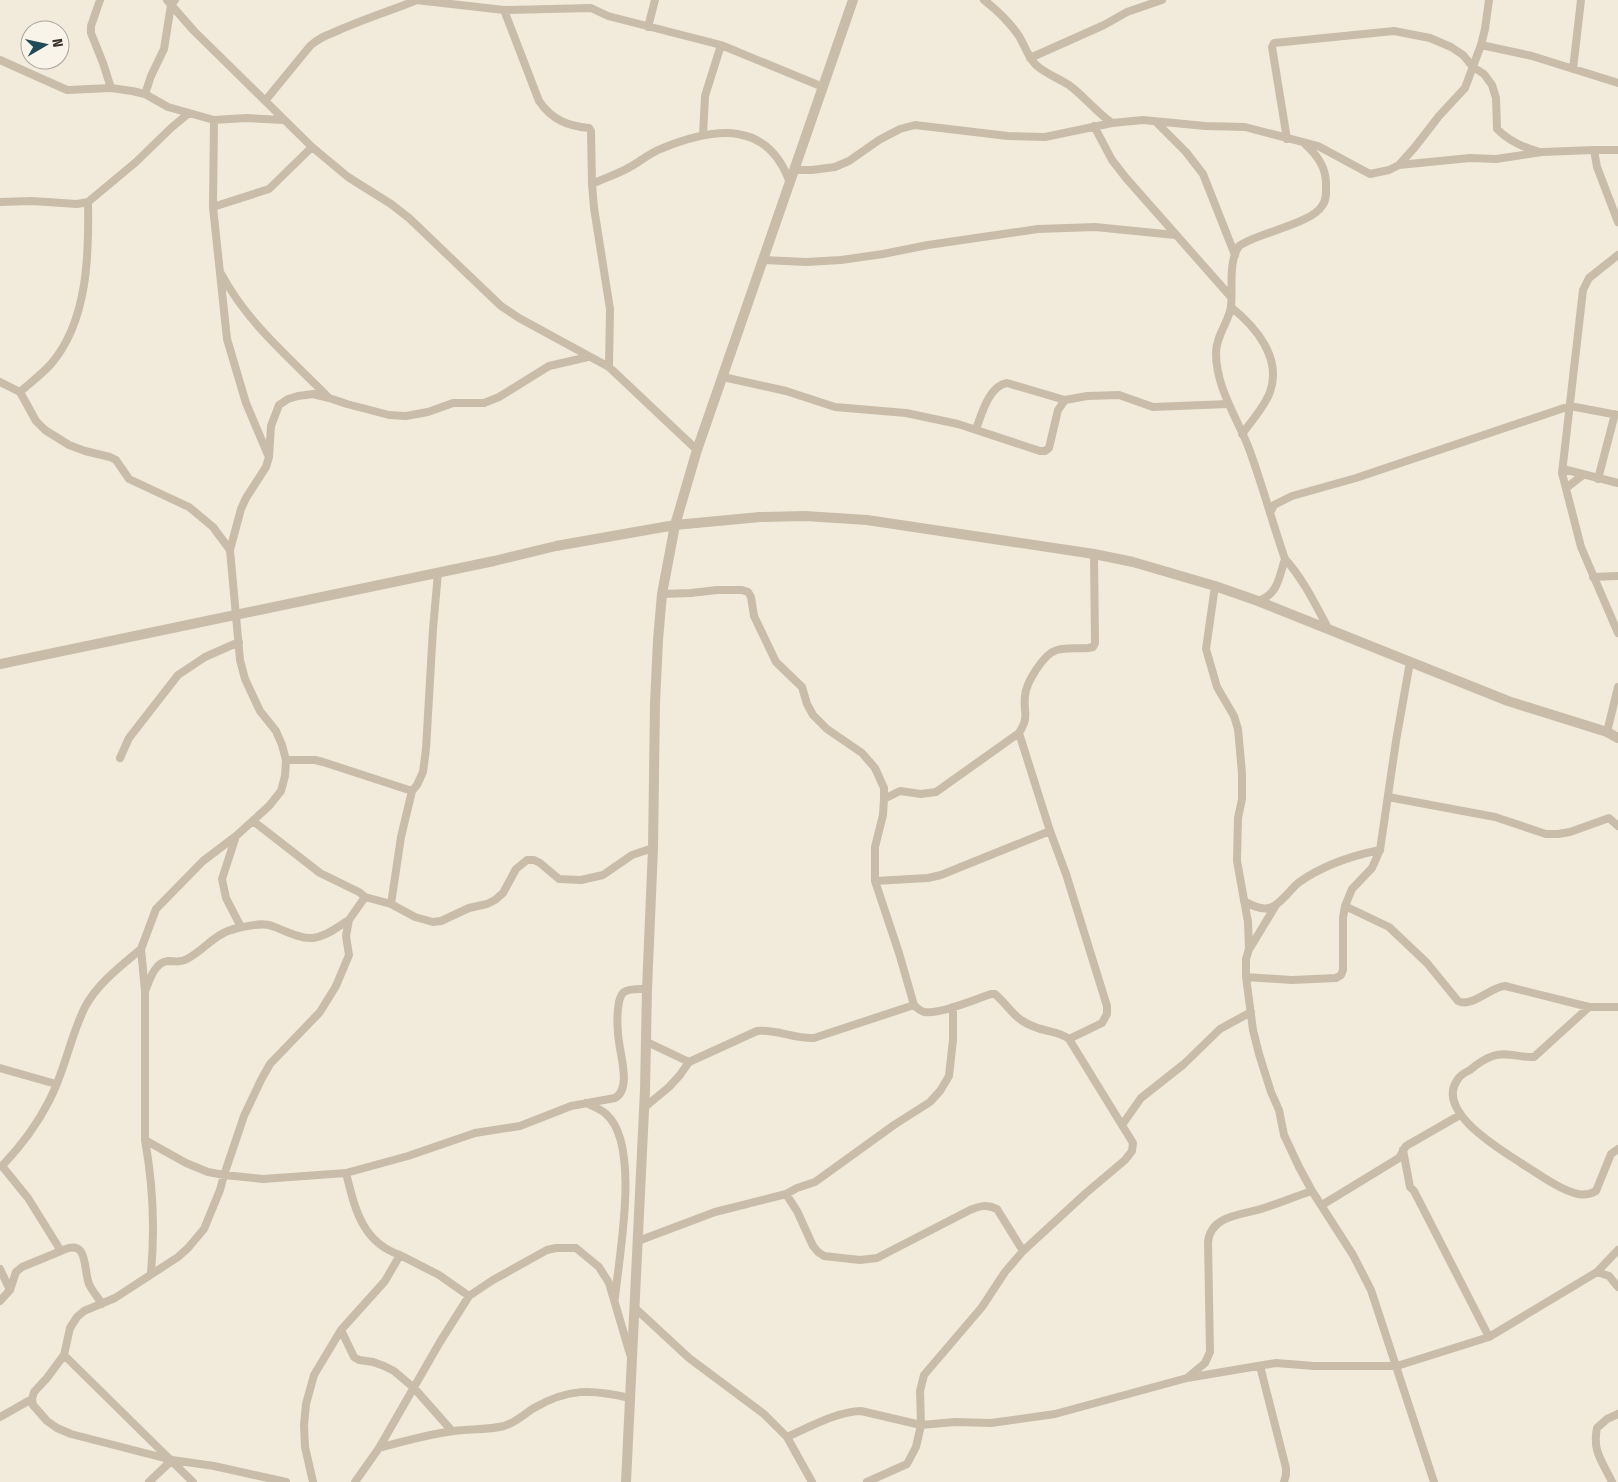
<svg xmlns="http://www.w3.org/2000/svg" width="1618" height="1482" font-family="'Fira Sans Condensed',sans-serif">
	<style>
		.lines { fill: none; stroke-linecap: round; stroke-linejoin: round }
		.minor { stroke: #c9bda9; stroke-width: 8 }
		.tertiary { stroke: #c9bda9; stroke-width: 10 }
	</style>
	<rect width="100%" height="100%" fill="#f2ebdc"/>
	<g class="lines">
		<path class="minor" d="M100,0L91,26V33L103,63L111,88
			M167,0L194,31L312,147L348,177L391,204L409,218L501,306L519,318L609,367L697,450
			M416,0L504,10L591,8L608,16L721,45L823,87
			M984,0C997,10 1010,23 1019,36C1025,46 1028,57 1036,65C1046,74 1058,78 1069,85C1085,97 1096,112 1112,123
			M504,10L539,101C552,120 568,126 589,128L591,131L592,184L594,208L610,309L609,367
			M648,27L655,0
			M1481,45L1532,56L1618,83
			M1030,58L1104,25L1127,12L1162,0
			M0,60L67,90L111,88L132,91L145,94L168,107L214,120L246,118L283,120
			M1573,69L1581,0
			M145,94L151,76L164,49L171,5L175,0
			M265,101L310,46C318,38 327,35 337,31C363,19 390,11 417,0
			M214,120L213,207L227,339L246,403L268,455
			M1156,122L1186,152L1203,174L1235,255
			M1094,126L1112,160L1126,178L1231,297
			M703,135L705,96L721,45
			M1287,139L1272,47L1274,43L1394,31L1430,38L1451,47L1463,55L1473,67L1484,74L1492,85L1496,98L1497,129C1508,140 1522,147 1537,151
			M1305,144C1317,155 1326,167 1326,184C1326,191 1327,200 1322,206C1311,224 1257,233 1239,246C1228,262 1233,288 1231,306C1230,320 1216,335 1216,353C1216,387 1236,416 1248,446C1262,483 1272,522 1285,559C1304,580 1316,606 1329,630
			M1594,150H1618
			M1399,165L1415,147L1439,116L1465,88L1481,45L1485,29L1489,0
			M795,170H812L835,167L849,161L879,140L900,129L915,125L1008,136L1045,137L1112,123L1143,120L1205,126L1245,127L1318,146L1370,174L1389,170L1399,165L1470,158L1496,159L1542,152L1594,150L1597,167L1618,222
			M592,184C605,178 618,174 630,167C641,161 651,152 663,148C715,127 768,120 790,183
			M0,202L32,201L77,204L88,202L136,162L171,128L189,113
			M213,207L269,189L312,147
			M1618,255L1589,278L1583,290L1562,473L1581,547L1618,633
			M763,260L806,262L841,260L883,254L928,245L1038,229L1095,227L1175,235
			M222,275C248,324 291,359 329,398
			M1231,307C1256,327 1282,358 1270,392C1265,406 1251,422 1242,434
			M723,377L786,391L835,407L906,413L958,424L1040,451H1045L1049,448L1058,410L1065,400L1087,396L1119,395L1153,407L1228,404
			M0,382L20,392L36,421L45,430L69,445L85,451L110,457L116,460L129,479L189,507L213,527L230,550
			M20,392C30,383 42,374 51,364C88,321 89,254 88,202
			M976,429C982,413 989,386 1007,383L1065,400
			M1563,469L1618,483
			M1598,479L1615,414
			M1566,488L1583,475
			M1270,513L1274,505L1292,496L1356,478L1570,406L1618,415
			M1593,577L1618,576
			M1215,586L1206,649L1217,687L1234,716L1238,729L1242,773V799L1238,818L1237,861L1248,922L1249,949L1246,959V977L1253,1030L1259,1054L1271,1092L1279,1110L1284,1135L1299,1167L1312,1191L1353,1255L1371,1290L1434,1482
			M662,594L691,593L717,590H742L748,592L751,597L754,616L776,662L802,687L807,704L813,715L827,729L862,753L875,768L884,788V799L883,815L875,847V881L899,953L914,1005
			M1258,601C1278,595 1279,577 1285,559
			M1410,662L1396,741L1380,850L1372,868L1352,889L1345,906L1389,927L1427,963L1458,1001C1472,1008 1490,987 1505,986L1589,1007H1618
			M1607,732L1618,687
			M120,758L129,738L178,675L205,657L239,642
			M286,760H315L323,762L412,791
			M1388,797L1495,817L1546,834H1558L1570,832L1609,818L1618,826
			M884,799L900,791L921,794L936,792L1019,733C1030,715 1023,714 1025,696C1026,683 1043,654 1057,650C1067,647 1079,649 1088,648L1093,647L1095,643L1094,554
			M253,821L320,873L359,892L365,897L391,904L415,917L433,922L441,921L469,908L487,904L495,900L503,893L516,869L527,860H534L540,863L559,879L581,880L603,875L632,855L653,848
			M1050,831L1066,874L1107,1006V1014L1102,1023L1069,1039
			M236,836L222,879L226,898L241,927
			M875,881L928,878L941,875L1050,831L1019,733
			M1244,901C1251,905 1260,910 1269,908C1279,906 1290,890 1298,883C1323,865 1350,856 1380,850
			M391,904L401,837L412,791L417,785L423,772L426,749L433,629L438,573
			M1250,948L1276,905
			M141,949L156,909L203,861L236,836L269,806L281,791L285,776L286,760L282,745L276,731L260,711L245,679L240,660L230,550L241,509L246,498L266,467L269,457L271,426L279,405L288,399L298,396L313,394L329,398L347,404L389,415L406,416L428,412L453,403H484L499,397L549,366L588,357
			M1246,977L1292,980L1336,978L1341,975L1343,970V918L1345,906
			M146,989C150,979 155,962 168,961C175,961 181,963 187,959C206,949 214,933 238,928C248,926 263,922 272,926C284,930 299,939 312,938C326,937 337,927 349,920
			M1589,1007L1534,1057C1520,1058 1506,1051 1493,1056C1484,1059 1477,1064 1470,1070C1466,1072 1460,1075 1458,1079C1434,1111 1500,1149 1521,1163C1537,1173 1560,1190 1578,1194C1584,1195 1591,1194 1596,1191L1611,1154L1618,1149
			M647,1042L689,1062
			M0,1068L56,1084
			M586,1103C592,1106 601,1109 606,1114C641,1144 619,1255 615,1298
			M645,1107L669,1087L680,1075L689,1062L757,1031C777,1029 794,1039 814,1038L914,1005C916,1007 921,1011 924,1012C939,1015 976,999 991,994H995C1010,1007 1013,1019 1035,1027C1046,1032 1059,1031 1069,1039L1133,1143L1132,1151L1125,1160L1086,1193L1023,1251L1005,1272L982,1307L924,1375L920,1391L921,1425L955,1422L991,1423L1055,1414L1187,1378
			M1122,1125L1141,1098L1184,1064L1220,1029L1251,1012
			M145,1140C153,1184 155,1228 151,1273
			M1403,1150L1410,1187L1414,1191L1489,1337
			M1312,1191C1296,1196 1280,1203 1264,1208C1244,1215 1211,1214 1208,1242L1210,1352L1205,1363L1187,1378L1276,1363L1314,1366H1397L1489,1337L1597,1272L1618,1250
			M786,1194L797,1211L813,1246L818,1252L824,1256L860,1260L877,1258L970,1210C980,1206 987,1204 997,1209L1023,1251
			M1322,1205L1399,1158L1406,1146L1460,1115
			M638,1241L715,1212L786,1194L797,1188L815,1182L894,1125L930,1102L940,1091L949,1076L953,1040V1007
			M400,1255L439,1275L469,1296L493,1280L547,1250L556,1248H576L599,1267L609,1283L630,1354
			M0,1269L10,1290
			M1597,1272L1609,1276L1618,1287
			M0,1301L10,1290L16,1272L22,1267L61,1251
			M102,1304C98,1297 92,1291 89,1284C83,1268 89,1237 61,1251L28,1198L2,1166C21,1146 37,1125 49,1101C65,1071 70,1037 85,1007C97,984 121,966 141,949L145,991V1140L186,1163L208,1172L224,1175L263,1179L346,1173L408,1156L475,1133L520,1126L571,1106L615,1098C633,1088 618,1049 618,1033C617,1022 617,1012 619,1002C620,998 621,994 624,992C630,988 640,989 647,989
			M635,1308L689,1358L764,1414L787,1437L812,1482
			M341,1330L354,1357L359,1360L373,1362L384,1366L394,1371L414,1388L452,1431
			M64,1355L193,1482
			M1260,1366L1286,1468V1475L1284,1482
			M0,1417L32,1399
			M787,1437C810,1427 835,1412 861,1411L921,1425L916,1447L907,1464L867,1482
			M379,1448C404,1441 429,1434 454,1431C470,1429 488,1430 504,1426C515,1423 524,1414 534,1408C568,1388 592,1389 630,1398
			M149,1482L172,1460
			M286,1482L214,1466L172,1460L71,1434L57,1428L47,1421L33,1405L32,1399L34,1392L47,1378L64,1355L70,1328L77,1317L84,1311L115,1298L178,1257L188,1248L204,1229L220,1190L224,1175L244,1116L261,1080L270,1064L320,1012L336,986L349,955L346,936L349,920L365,897
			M313,1482L305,1447L304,1425L306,1404L314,1375L341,1330L385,1281L400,1255C362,1242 355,1209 346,1173
			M355,1482L379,1448L440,1342L469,1296
			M1612,1482C1603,1462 1592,1452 1597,1428L1607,1419L1618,1414"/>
		<path class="tertiary" d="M0,664L494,561L556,546L675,525L760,517L805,516L867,520L1094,554L1133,562L1215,586L1258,601L1508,701L1607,732L1618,738
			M626,1482L645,1090L647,989L653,848L655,703L658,640L662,594L675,525L697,450L853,0"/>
	</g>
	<g transform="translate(45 45) rotate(81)"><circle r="24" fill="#f9f4e9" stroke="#aba59c"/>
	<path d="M0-4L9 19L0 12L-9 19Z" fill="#1f4a57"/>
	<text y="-8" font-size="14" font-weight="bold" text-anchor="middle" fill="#372f28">N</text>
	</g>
</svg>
